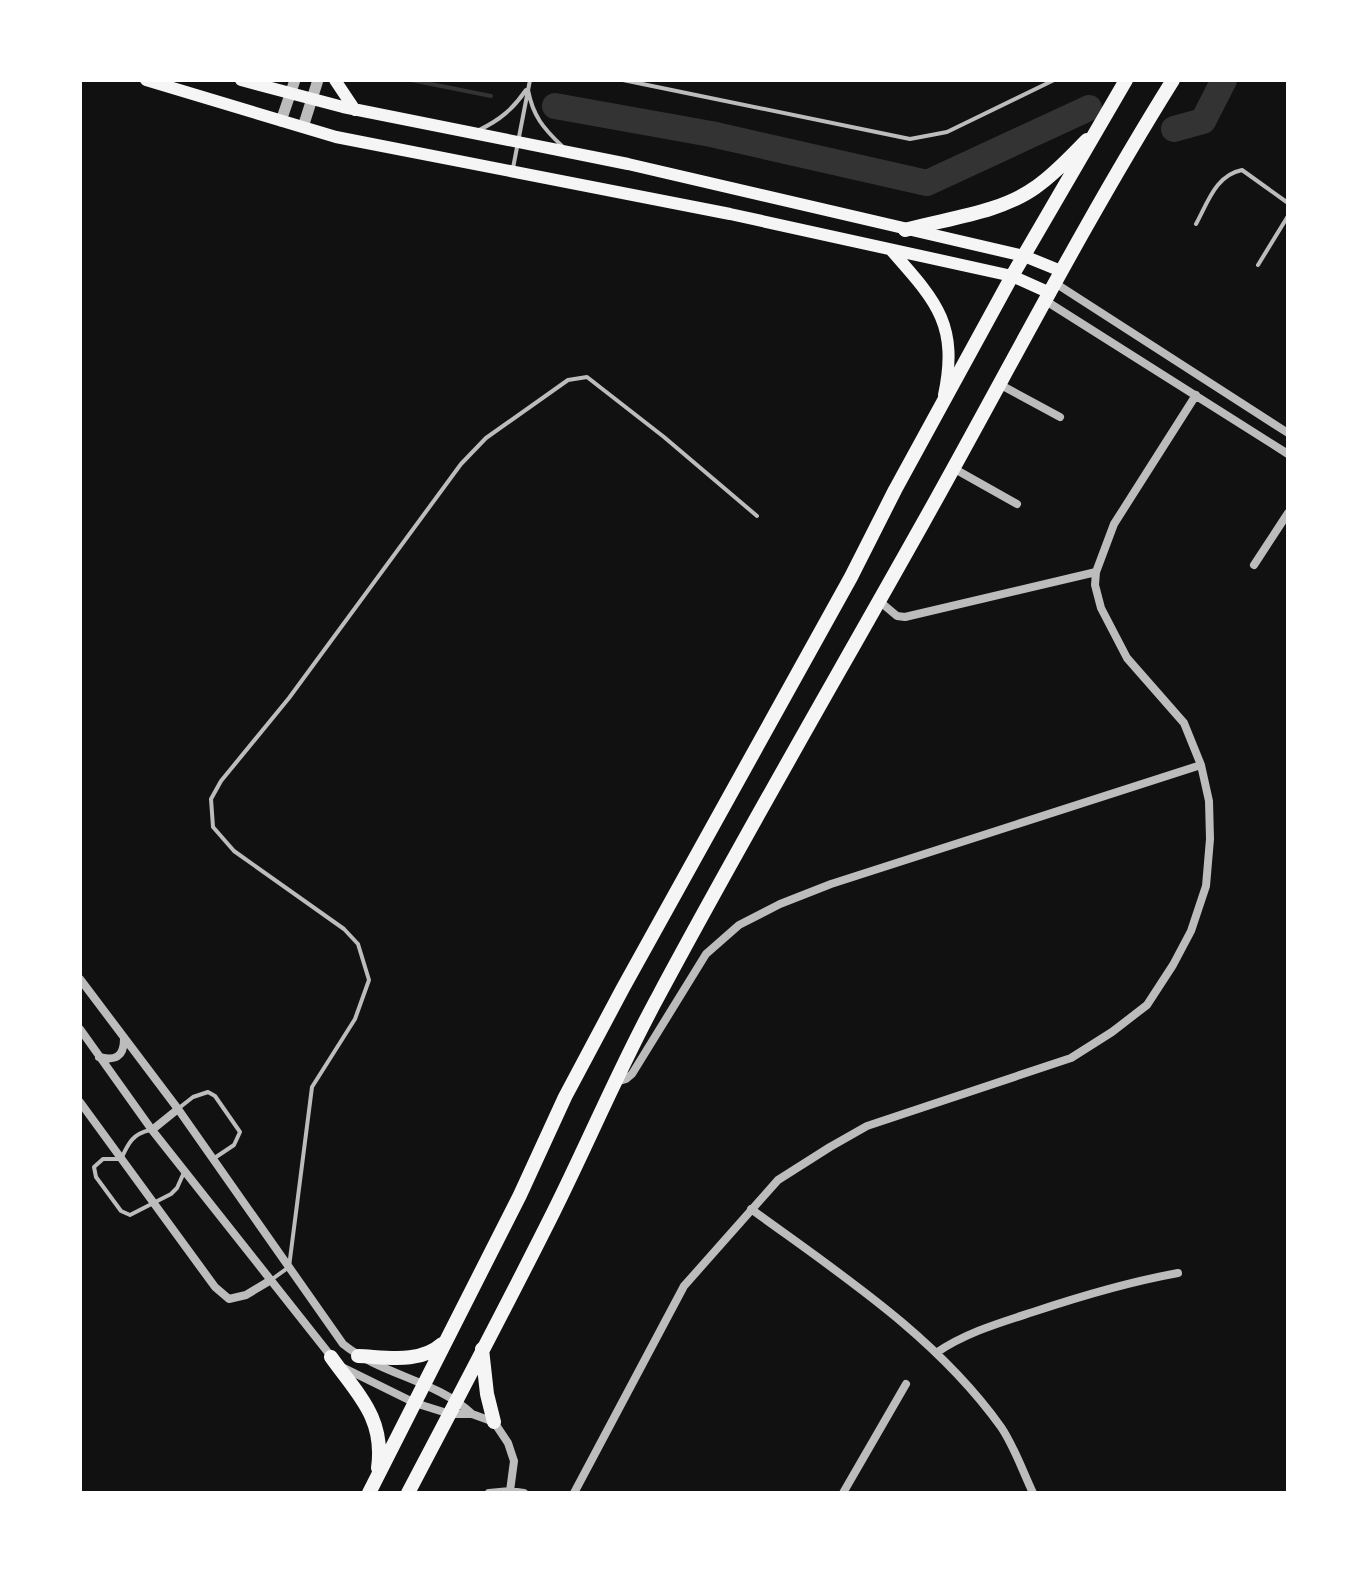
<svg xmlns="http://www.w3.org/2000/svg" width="1368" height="1573" font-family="Cabin,sans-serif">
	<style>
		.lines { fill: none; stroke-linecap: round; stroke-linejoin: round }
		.stream { stroke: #333; stroke-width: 4 }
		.river { stroke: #333; stroke-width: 26 }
		.service { stroke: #bcbcbc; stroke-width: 4 }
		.minor { stroke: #bcbcbc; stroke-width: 8 }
		.tertiary { stroke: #bcbcbc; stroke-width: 11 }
		.secondary { stroke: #f5f5f5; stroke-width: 12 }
		.primary { stroke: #f5f5f5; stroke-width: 14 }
	</style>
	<rect width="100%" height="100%" fill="#111"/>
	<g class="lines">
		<path class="stream" d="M411,80L491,96"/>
		<path class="river" d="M555,106L711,134L927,183L1089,108
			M1174,129L1203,121L1224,80"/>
		<path class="service" d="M623,80L910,139L947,132L1054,80
			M528,90C533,116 543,128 562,146
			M479,130C500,120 513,109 526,90
			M513,168L530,80
			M1196,224C1208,202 1216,175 1242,170L1288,203
			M1258,265L1288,216
			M179,1108L193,1097L208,1092L215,1096L240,1132L234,1145L213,1159
			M150,1130C132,1134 128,1144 121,1159H103L94,1167L96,1177L121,1211L130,1215L171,1194L177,1188L185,1170
			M271,1280L289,1267L312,1087L355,1019L369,980L358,944L344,929L234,851L213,827L211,799L221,781L289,698L461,464L486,438L568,380L587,377L664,437L757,516"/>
		<path class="minor" d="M1055,283L1288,433
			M1046,301L1288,454
			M999,384L1060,417
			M953,468L1017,504
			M1254,565L1288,513
			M878,600L897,616L905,617L1096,572
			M80,979L178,1109L343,1344C381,1375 436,1380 472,1414
			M80,1029L152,1130L334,1360
			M99,1057C115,1061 124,1057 124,1039
			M616,1082L626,1079L632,1074L706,954L739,925L780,904L831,884L1201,765
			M80,1102L215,1287L229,1299L246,1295L271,1280
			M152,1130L178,1109
			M751,1209C840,1274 936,1336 1001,1427C1014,1446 1023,1472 1033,1493
			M936,1353C965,1333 999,1323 1033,1312C1081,1296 1128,1282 1178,1273
			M344,1368L415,1403L450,1414H472L494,1422L508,1443L514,1461L510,1491
			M489,1493L510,1491L524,1493
			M574,1493L684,1286L778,1180L830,1147L867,1126L1071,1058L1112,1032L1147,1005L1173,965L1191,931L1206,886L1210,839L1209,801L1201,765L1184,723L1127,658L1101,608L1095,585L1096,572L1114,524L1196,395
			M843,1493L906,1384"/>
		<path class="tertiary" d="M281,121L295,80
			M303,127L318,80"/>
		<path class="secondary" d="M146,80L336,137L730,214L1012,276L1050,293
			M241,80L343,107L628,164L1024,256L1061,271
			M335,80L355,110
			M891,250C936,301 959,324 944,395"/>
		<path class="primary" d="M905,230C948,218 1000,213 1036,187C1055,174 1071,156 1087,140
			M482,1349L487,1394L494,1422
			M358,1356C386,1357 420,1364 442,1344
			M331,1357C358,1395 385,1418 378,1468
			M369,1493L520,1195L565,1097L623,988L851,577L895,490L1012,276L1126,80
			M408,1493C457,1400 506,1307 553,1213C589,1141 620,1066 659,995C744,836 835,680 923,523C1006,375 1083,224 1173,80"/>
	</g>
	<rect width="1368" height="1573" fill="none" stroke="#ffffff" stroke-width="164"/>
</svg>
